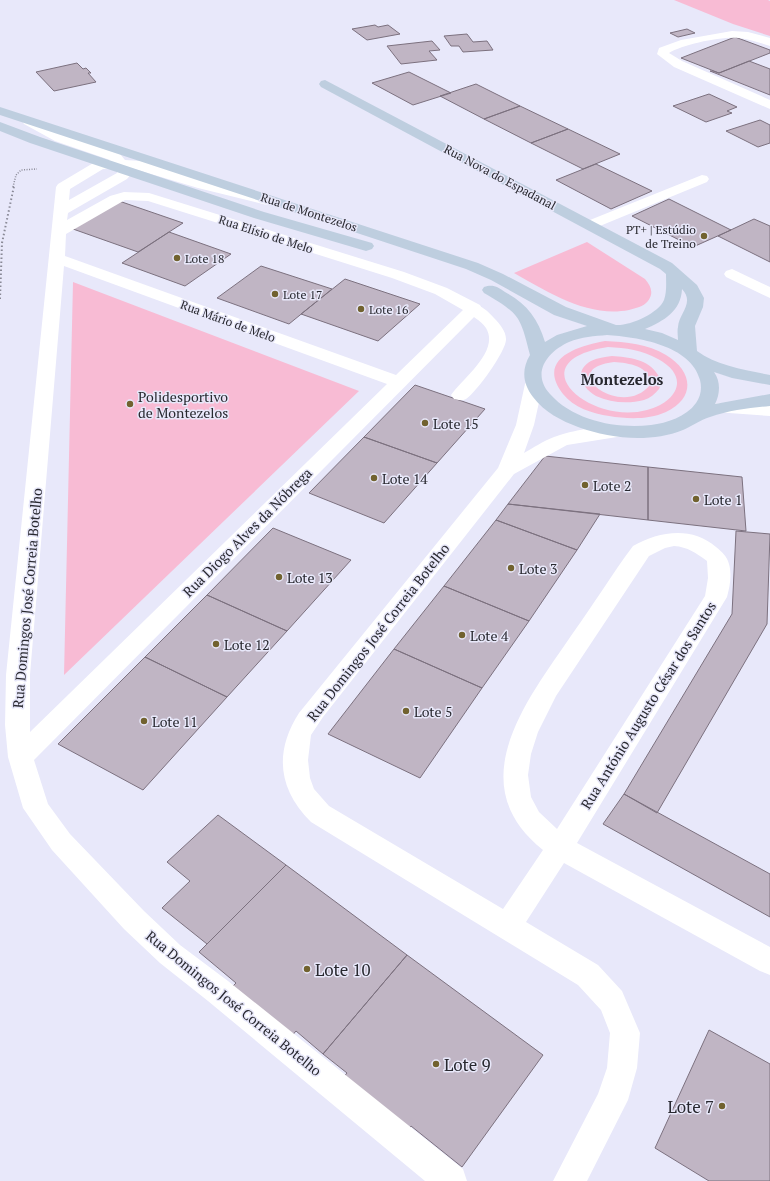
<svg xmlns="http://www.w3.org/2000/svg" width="770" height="1181" font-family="'PT Serif',serif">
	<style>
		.green { fill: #f8bbd4; fill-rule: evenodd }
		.building { fill: #c0b5c4; stroke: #7c717f }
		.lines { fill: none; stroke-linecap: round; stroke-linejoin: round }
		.path-far1 { stroke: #898996; stroke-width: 1.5; stroke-dasharray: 1 1.5; stroke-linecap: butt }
		.path { stroke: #898996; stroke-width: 2; stroke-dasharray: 1.5 2.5; stroke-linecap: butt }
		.lane { fill: #fff; fill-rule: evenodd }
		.street { fill: #fff; fill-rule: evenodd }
		.secondary { fill: #becedf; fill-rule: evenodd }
		.poi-dot { fill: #71622f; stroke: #e8e8fa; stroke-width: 1.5 }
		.labels { text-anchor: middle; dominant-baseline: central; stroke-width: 3; stroke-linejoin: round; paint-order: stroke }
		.far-street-label { font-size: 12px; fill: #28282f; stroke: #e8e8fa }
		.far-poi-label { font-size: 12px; fill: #28282f; stroke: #e8e8fa; text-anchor: start }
		.poi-label { font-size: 14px; fill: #28282f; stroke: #e8e8fa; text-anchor: start }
		.street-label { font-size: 14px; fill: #28282f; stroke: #e8e8fa }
		.neighbourhood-label { font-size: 15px; font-weight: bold; fill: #28282f; stroke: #e8e8fa }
		.near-poi-label { font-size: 17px; fill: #28282f; stroke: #e8e8fa; text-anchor: start }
	</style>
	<rect width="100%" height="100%" fill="#e8e8fa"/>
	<path class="green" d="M674,0H768L770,1V36L733,24Z
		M587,242L645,279C651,286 654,293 648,301C643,307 636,308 629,310C588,318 548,292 514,273Z
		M73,282L359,391L64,675Z
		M605,341C626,342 648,344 666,355C693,371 696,398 666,412C648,420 627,419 609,416C593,414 573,407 563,394C536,359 577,346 605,341ZM608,347C626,348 642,350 658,359C691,377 677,402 647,410C589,426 516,361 608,347Z
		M612,356C628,357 649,359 658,375C661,379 662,384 659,389C655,394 650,398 644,400C629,404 611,403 596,396C582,388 573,371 591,361C597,358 605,357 612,356ZM614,362C629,363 651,366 650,385C622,420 554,369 614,362Z"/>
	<path class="building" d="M375,25L378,27L388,25L400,34L367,40L352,29Z
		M687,29L695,33L678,37L670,33Z
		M467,34L473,42L487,41L493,50L463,52L459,46H451L444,36Z
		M735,37L770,50V53L719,73L681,58Z
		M432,41L440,50L429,51L437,60L401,64L387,46Z
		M749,61L770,69V95L710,71H713L719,73Z
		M77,63L83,69L86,68L91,73H88L96,82L54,91L36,72Z
		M409,72L451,93L413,105L372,83Z
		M476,84L520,106L484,119L440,96Z
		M709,94L737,107L727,111L732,113L706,122L673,106Z
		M520,106L568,129L531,143L484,119Z
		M760,120L770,125V143L758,147L726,131Z
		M568,129L620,154L583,169L531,143Z
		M596,164L652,191L611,209L556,180Z
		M669,199L731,230L693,247L632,216Z
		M119,201L183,223L138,252L73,229Z
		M754,219L770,226V262L718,236Z
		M169,232L231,254L185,286L122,263Z
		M261,266L332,289L289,324L217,298Z
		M345,279L420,304L378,341L301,314Z
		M415,385L485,409L437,463L364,437Z
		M364,437L437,463L384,523L309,493Z
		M545,456L648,467V520L508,504Z
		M648,467L742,477L746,531L648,520Z
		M508,504L600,514L577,550L496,520Z
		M496,520L577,550L529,621L444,586Z
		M273,528L351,560L287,631L207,595Z
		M736,531L770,534L767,624L657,813L624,794L732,614Z
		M444,586L529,621L482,688L394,649Z
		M207,595L287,631L227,697L145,657Z
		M394,649L482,688L420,778L328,734Z
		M145,657L227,697L143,790L58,744Z
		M624,794L770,874V917L603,824Z
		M218,815L286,865L207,944L162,908L190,881L167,862Z
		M286,865L407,955L323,1054L296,1031L290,1038L230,989L236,983L199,952Z
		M407,955L543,1055L462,1167L411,1126L407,1132L342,1079L347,1073L323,1054Z
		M709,1030L770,1064V1181H709L655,1148Z"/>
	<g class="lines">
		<path class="path-far1" d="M13,187L16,175L21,170L37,169"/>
		<path class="path" d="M0,299L2,243L14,186"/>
		<path class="lane" d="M702,175L707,176L709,179L707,182L595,228L590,229L585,228L583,225L585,222Z
			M474,304C482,306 488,311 494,318C499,323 506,331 506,339C507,350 476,393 466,399C462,401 458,400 454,399L451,395C463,378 500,351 486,328C481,320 471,317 466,309L468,306Z
			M721,403L770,406V416L715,412L712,408L715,404Z"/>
		<path class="street" d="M732,31L748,32L770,38V46C760,43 750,39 739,38C723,36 683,44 669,53L682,61L770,100V109L674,67L657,54L659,48L681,40Z
			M29,117L65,135L120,154L125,160L141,161L208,182L272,198L274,201L272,204L267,205L198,188L131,168L132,173L127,179L68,213L67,220L110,196L124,192L149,193L404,272L447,288L480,305L482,309L34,760L48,804L70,834L144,911L180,945L228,981L463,1169L467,1181H425L208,1001L160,963L124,929L52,850L23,808L8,757L5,725L6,675L56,187L58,184L95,162L110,160L55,141L24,124L22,121L24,118ZM117,168V173L69,200L70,189L103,169ZM125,200L148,201L392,278L435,294L463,310L396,375L65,256L66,234ZM64,266L387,384L30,732V675Z
			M732,269L770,287V298L726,277L724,274L726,271Z
			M534,379L540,380L543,384L534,425L524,453C533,448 543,441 554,437C569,431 609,423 624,427L627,431L624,435L617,437L567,445L514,474L323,717L311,735L308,760L310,778L314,789L329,806L503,909L543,850C459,783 528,699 573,633C594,604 612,574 633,546C659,531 692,526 716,547C722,552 727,556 729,564C732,575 730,586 727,597L577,843L770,947V975L760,971L564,863L526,922L598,965L622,991L640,1033L637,1068L628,1100L587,1181H553L598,1094L607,1068L610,1033L601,1010L578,985L311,822C278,789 274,752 299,713L498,468L516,425L525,384L528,380ZM674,546C688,547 696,553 707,561L708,578L705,596L557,829L539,812L531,797L528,775L531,754L538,732L556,696L649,556L665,548Z"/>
		<path class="secondary" d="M325,80L672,263L697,285L704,298L703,307L695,326L697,351C717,366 746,370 770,375V385L732,378L714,372C721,382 720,394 715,404L770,394V406C750,408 730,410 710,417C700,420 692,426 683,430C650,443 611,439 578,427C562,421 544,412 533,397C523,384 521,370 530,355C520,316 520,314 484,293L482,290L484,287C493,284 498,287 505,292C526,303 538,318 545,342L557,335L587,326L554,315L491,280L466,269L0,115V107L478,263L503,274L566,307L616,325C630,326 659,313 664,300C667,292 666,282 666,274L660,269L321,87L319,84L321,81ZM682,289C695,303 679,313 678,327C677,331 678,336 678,340L662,333L645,329C664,321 681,311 682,289ZM607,335C637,337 691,345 700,380C702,388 701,396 696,403C686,417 667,423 651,425C617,429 574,421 550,394C531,373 547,352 569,342C581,337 595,336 607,335Z
			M0,122L40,137L264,212L372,243L374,246L372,249L366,251L254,218L30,143L0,131Z"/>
	</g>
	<g class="poi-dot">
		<circle cx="704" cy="236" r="4"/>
		<circle cx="177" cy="258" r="4"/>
		<circle cx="275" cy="294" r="4"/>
		<circle cx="361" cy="309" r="4"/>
		<circle cx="130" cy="404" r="4"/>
		<circle cx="425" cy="423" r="4"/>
		<circle cx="374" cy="478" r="4"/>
		<circle cx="585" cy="485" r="4"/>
		<circle cx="696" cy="499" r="4"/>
		<circle cx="511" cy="568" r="4"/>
		<circle cx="279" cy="577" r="4"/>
		<circle cx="462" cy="635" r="4"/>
		<circle cx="216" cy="644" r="4"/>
		<circle cx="406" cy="711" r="4"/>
		<circle cx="144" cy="721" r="4"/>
		<circle cx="307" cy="969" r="4"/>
		<circle cx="436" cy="1064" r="4"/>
		<circle cx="722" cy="1106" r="4"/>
	</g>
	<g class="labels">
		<g class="far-street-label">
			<text transform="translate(500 177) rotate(28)">Rua Nova do Espadanal</text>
			<text transform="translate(309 212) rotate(18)">Rua de Montezelos</text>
			<text transform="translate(266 234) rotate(18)">Rua Elísio de Melo</text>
			<text transform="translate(228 321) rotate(20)">Rua Mário de Melo</text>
		</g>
		<g class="far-poi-label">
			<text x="696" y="229" text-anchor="end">PT+ | Estúdio<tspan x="696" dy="14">de Treino</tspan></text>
			<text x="185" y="258">Lote 18</text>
			<text x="283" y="294">Lote 17</text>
			<text x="369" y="309">Lote 16</text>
		</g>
		<g class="poi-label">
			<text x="138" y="396">Polidesportivo<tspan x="138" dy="16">de Montezelos</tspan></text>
			<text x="433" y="423">Lote 15</text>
			<text x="382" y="478">Lote 14</text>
			<text x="593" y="485">Lote 2</text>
			<text x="704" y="499">Lote 1</text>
			<text x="519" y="568">Lote 3</text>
			<text x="287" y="577">Lote 13</text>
			<text x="470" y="635">Lote 4</text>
			<text x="224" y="644">Lote 12</text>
			<text x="414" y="711">Lote 5</text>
			<text x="152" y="721">Lote 11</text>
		</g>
		<g class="street-label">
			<text transform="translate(247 532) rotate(-45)">Rua Diogo Alves da Nóbrega</text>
			<text transform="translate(27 598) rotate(-85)">Rua Domingos José Correia Botelho</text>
			<text transform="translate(378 632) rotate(-52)">Rua Domingos José Correia Botelho</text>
			<text transform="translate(648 705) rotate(-58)">Rua António Augusto César dos Santos</text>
			<text transform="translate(234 1003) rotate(39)">Rua Domingos José Correia Botelho</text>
		</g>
		<g class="neighbourhood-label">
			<text x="622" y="379">Montezelos</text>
		</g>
		<g class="near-poi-label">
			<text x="315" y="969">Lote 10</text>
			<text x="444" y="1064">Lote 9</text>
			<text x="714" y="1106" text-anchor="end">Lote 7</text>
		</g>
	</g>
</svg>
